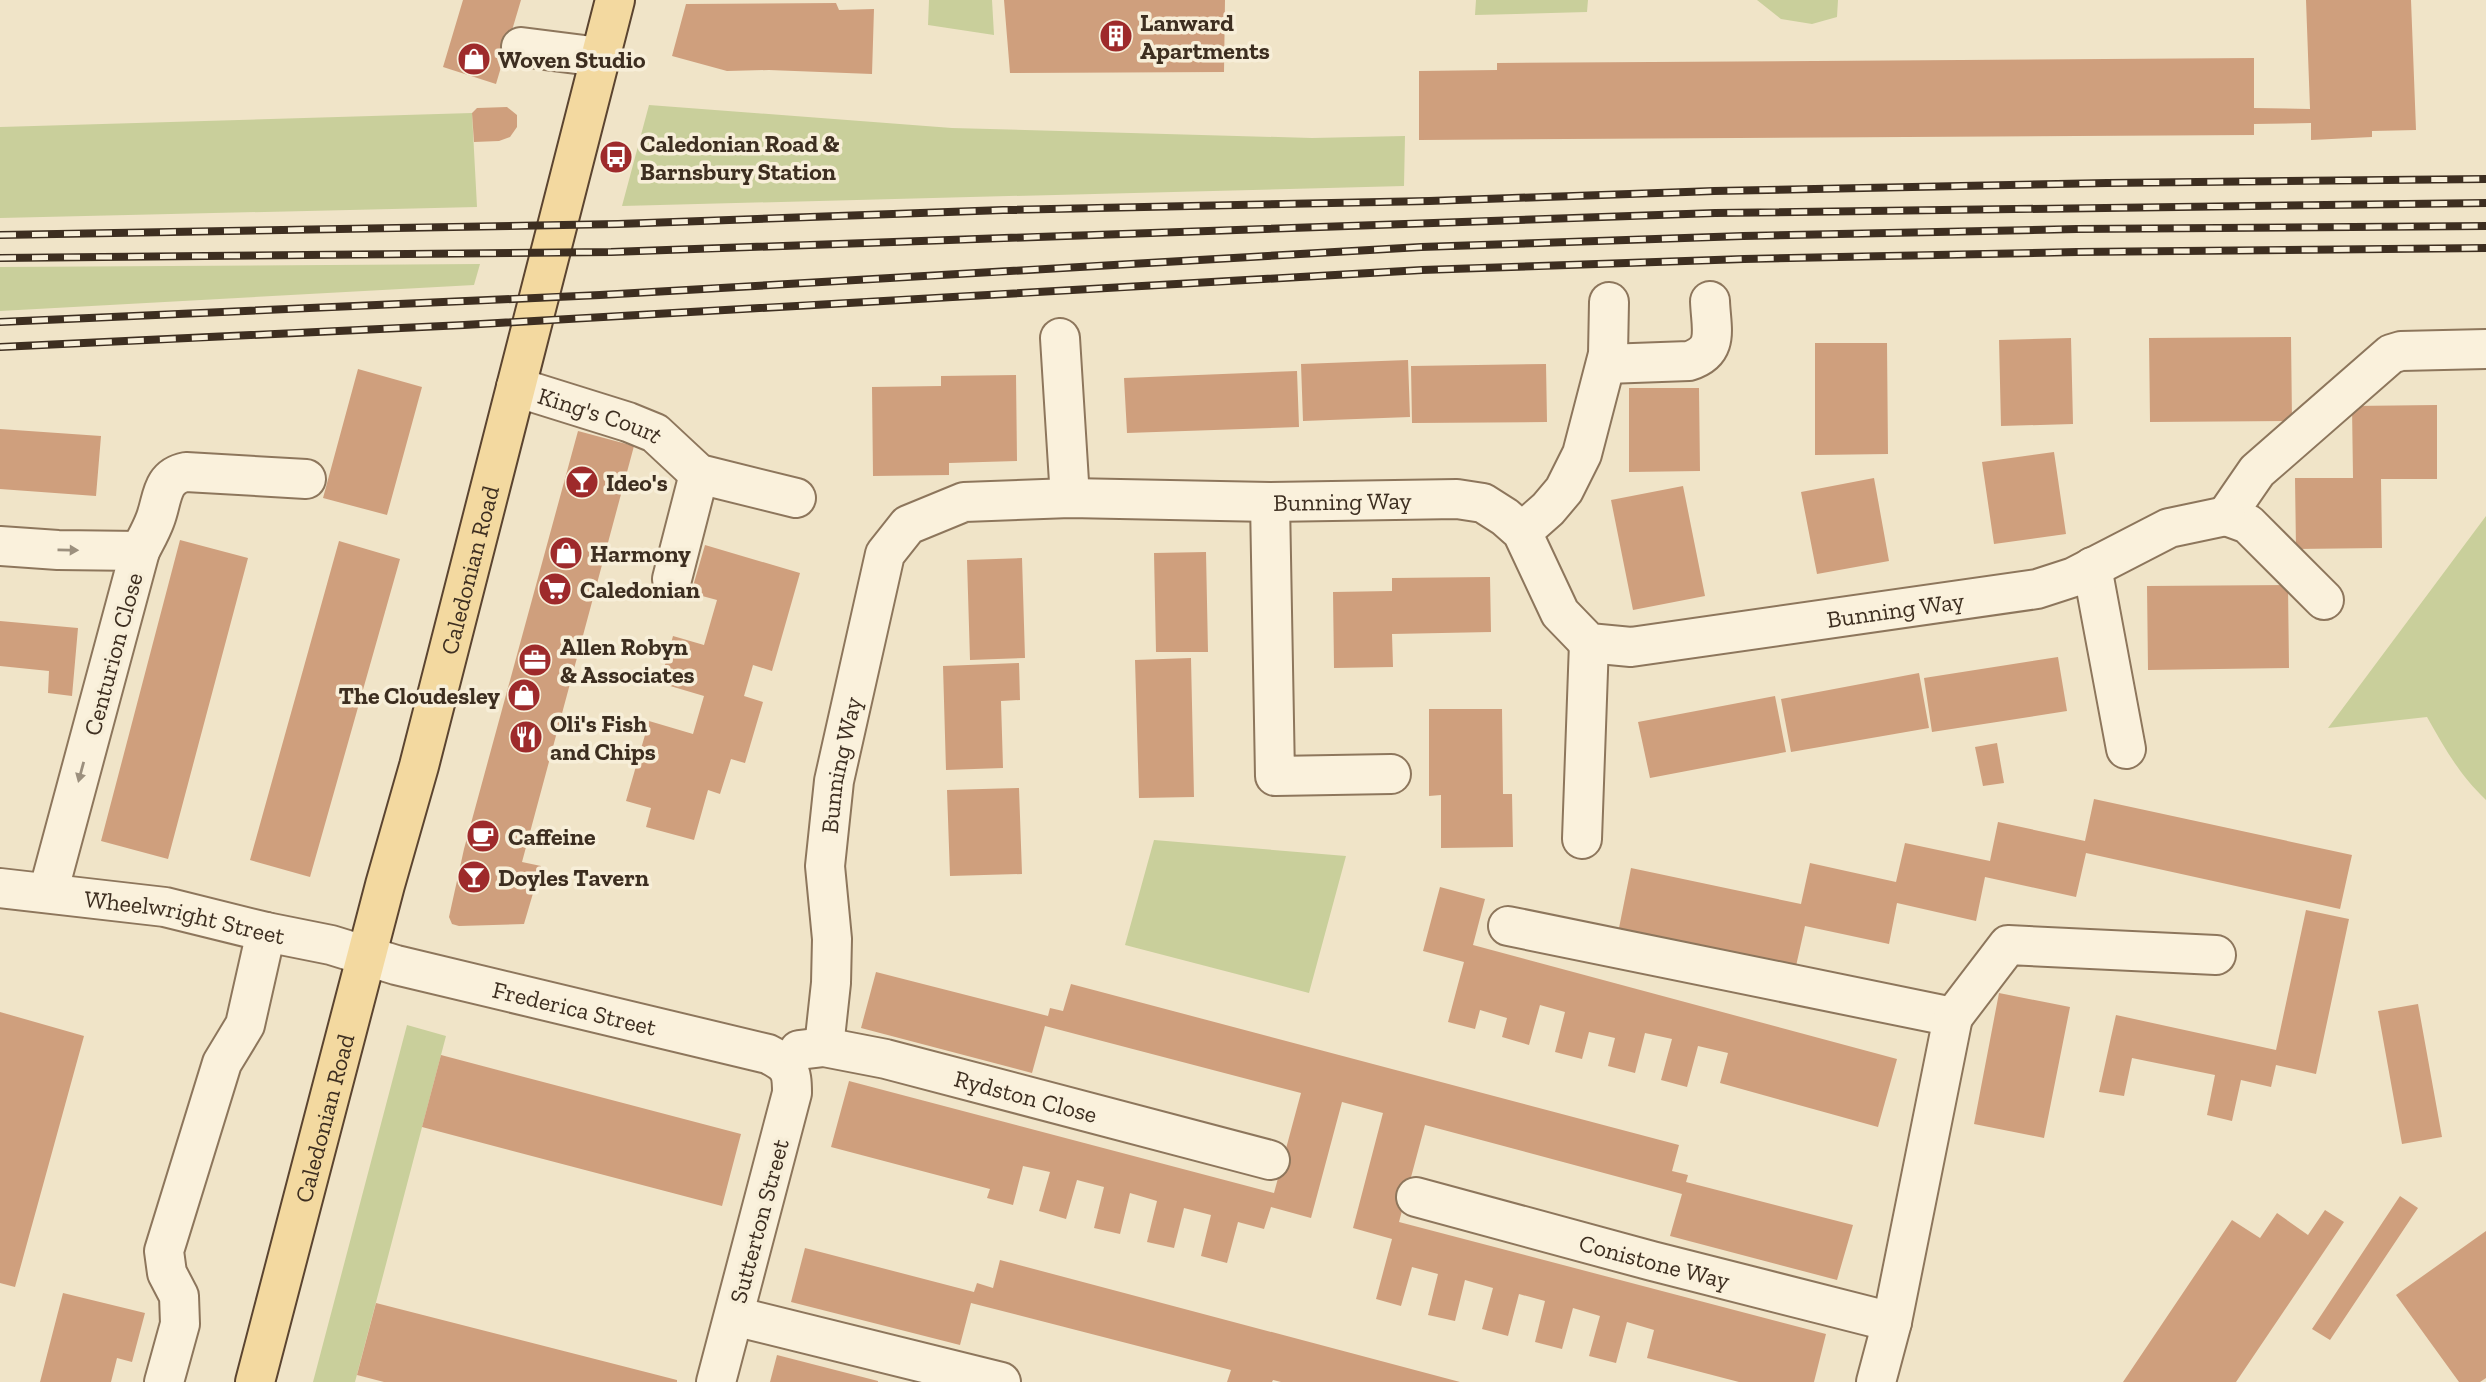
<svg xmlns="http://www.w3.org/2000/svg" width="2486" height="1382" font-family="'Zilla Slab',serif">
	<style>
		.green { fill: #c9cf9b }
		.building { fill: #cf9f7d }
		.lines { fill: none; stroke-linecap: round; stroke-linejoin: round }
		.minor-casing { stroke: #8d765c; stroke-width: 42 }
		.major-casing { stroke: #5b4430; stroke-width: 42 }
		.minor { stroke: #faf1dc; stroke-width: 38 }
		.major { stroke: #f3d9a0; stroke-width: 38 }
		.rail-casing { stroke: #3d2e20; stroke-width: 8 }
		.rail { stroke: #f7eed8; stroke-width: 5; stroke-dasharray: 16; stroke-linecap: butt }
		.oneway { fill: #9c907e }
		.labels { text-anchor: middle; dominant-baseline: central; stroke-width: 7; stroke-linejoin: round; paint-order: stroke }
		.poi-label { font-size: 24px; font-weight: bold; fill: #3d2e20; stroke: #f7eed8; text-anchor: start }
		.street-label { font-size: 24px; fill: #3d2e20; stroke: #f7eed8 }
	</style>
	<rect width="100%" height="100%" fill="#f0e4c8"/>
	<path class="green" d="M929,0H992L994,35L928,25Z
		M1476,0H1588L1587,12L1475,15Z
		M1757,0H1838L1837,17L1812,24L1781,19Z
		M649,105L952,128L1312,138L1405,136L1404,186L622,206Z
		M472,113L477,207L0,218V127Z
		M480,264L474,285L0,311V267Z
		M2486,516V800C2459,774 2445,749 2427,717L2328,728Z
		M1154,840L1346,856L1309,993L1125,945Z
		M407,1025L446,1036L355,1382H313Z"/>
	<path class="building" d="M463,0H521L496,84L443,67Z
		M1004,0H1225L1224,72L1010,73Z
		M2306,0H2411L2416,130L2372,131V137L2311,140V123L2254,124V135L1419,140V71L1497,70V63L2254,58V108L2310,109Z
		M836,3L839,10L874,9L872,74L769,70L727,71L672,56L686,4Z
		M507,107L517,115V127L510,137L499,141L474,142L472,113L477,108Z
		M2291,337L2292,421L2150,422L2149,338Z
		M2071,338L2073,424L2001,426L1999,340Z
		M1815,343H1887L1888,454L1815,455Z
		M1408,360L1410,417L1303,421L1301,364Z
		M1546,364L1547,422L1412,423L1411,366Z
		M358,369L422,387L387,515L323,498Z
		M1297,371L1299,427L1127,433L1124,378Z
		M1016,375L1017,461L949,463V475L873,476L872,387L941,386V376Z
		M1629,388H1699L1700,471L1629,472Z
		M2437,405V479H2381L2382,548L2296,549L2295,478H2353L2352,406Z
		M0,429L101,436L96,496L0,489Z
		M578,431L634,446L522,862L541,866L524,924L459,926L452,924L449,917L464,849Z
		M2054,452L2066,534L1994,544L1982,462Z
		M1874,478L1889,561L1817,574L1801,492Z
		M1683,486L1705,596L1633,610L1611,500Z
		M180,540L248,558L168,859L101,841Z
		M339,541L400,559L310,877L250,860Z
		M705,545L800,573L772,671L753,665L744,696L763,702L745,763L731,759L720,794L708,790L694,840L646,827L651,808L626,801L649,721L693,734L704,696L660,683L673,636L704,645L717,600L691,593Z
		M1206,552L1208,652H1156L1154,553Z
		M1022,558L1025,658L970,660L967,560Z
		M1490,577L1491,632L1392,634L1393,667L1334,668L1333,592L1392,591V578Z
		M2288,585L2289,668L2148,670L2147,586Z
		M0,621L78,628L72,696L48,693L49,671L0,666Z
		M2058,657L2067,711L1932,732L1924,678Z
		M1191,658L1194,797L1139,798L1135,660Z
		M1019,663L1020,700L1001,701L1003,768L946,770L943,666Z
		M1919,673L1929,728L1791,752L1781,699Z
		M1775,696L1786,752L1650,778L1638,722Z
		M1429,709H1502L1503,794H1512L1513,847L1441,848V795L1429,796Z
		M1997,743L2004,783L1983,786L1975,747Z
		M1019,788L1022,874L950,876L947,790Z
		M2094,799L2352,855L2340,909L2086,853L2076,897L1985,877L1976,921L1897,903L1889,944L1805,926L1796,966L1619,928L1631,868L1801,904L1810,863L1896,882L1905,843L1990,861L1998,822L2085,841Z
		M1440,887L1485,899L1473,945L1897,1059L1878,1127L1720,1083L1728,1053L1698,1046L1687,1087L1661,1080L1672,1039L1645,1033L1635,1073L1608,1066L1615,1038L1589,1032L1582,1059L1555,1052L1565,1012L1540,1005L1529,1045L1502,1037L1507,1018L1480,1010L1475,1029L1448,1022L1464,962L1423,951Z
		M2306,910L2349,919L2316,1074L2276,1065L2271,1087L2241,1080L2232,1121L2207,1115L2215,1075L2132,1058L2124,1096L2099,1092L2116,1015L2276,1050Z
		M876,972L1048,1016L1050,1008L1063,1011L1071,984L1679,1145L1672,1171L1688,1175L1686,1182L1853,1225L1837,1280L1670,1236L1682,1194L1425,1125L1399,1222L1826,1334L1814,1382H1739L1647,1358L1654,1330L1627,1322L1616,1363L1589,1356L1600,1316L1573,1308L1562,1349L1535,1342L1545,1301L1519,1294L1508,1336L1482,1329L1493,1288L1465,1280L1455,1321L1428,1315L1438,1274L1412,1267L1401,1306L1376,1299L1392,1239L1353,1228L1383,1113L1342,1102L1311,1218L1271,1207L1264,1229L1238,1222L1227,1263L1201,1256L1211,1215L1184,1208L1174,1248L1147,1242L1157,1201L1130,1193L1120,1234L1094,1228L1104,1187L1077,1180L1066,1219L1039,1211L1050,1172L1023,1166L1013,1205L987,1198L990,1189L831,1147L849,1081L1274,1193L1301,1093L1045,1026L1032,1073L861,1028Z
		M1999,993L2070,1007L2044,1138L1974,1124Z
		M2418,1004L2442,1137L2402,1144L2378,1011Z
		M0,1012L84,1036L15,1287L0,1283Z
		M441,1055L741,1134L722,1206L422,1127Z
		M2400,1196L2418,1208L2330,1340L2312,1329Z
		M2325,1210L2344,1222L2236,1382H2123L2232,1220L2260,1238L2277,1213L2308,1235Z
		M2486,1231V1378L2480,1382H2459L2396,1295Z
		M805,1248L974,1292L977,1283L993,1288L1000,1260L1460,1382H1281L1273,1380L1272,1382H1227L1231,1370L971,1303L960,1345L791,1302Z
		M63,1293L145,1313L132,1362L117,1358L111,1382H40Z
		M376,1303L677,1380V1382H384L357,1375Z
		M777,1355L878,1381V1382H770Z"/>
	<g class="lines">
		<defs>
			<g id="minor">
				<path d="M521,47L600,57"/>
				<path d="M1060,338L1070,498"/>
				<path d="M1606,364L1689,361C1720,351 1711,329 1710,301"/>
				<path id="s1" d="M516,387L628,422L655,433L699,474L796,498"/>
				<path d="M1270,502L1275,776L1391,774"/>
				<path d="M2226,516L2257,471L2391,354L2401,351L2486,349"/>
				<path d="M2226,516L2248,524L2324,600"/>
				<path d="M1522,532L1548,509L1564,490L1582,454L1608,354L1609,302"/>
				<path d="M0,546L58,550L140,551L48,893"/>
				<path d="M140,551C145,541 151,531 155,520C163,500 160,477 186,472L306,479"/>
				<path d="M2092,567L2126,749"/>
				<path d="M672,579L699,474"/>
				<path d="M1582,839L1589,643"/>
				<path id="s2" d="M0,888L165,907L266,932L331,945L396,965L768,1054C789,1065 792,1069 792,1093L716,1382"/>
				<path d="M1508,926L1953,1017L1892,1322L1876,1382"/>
				<path d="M1953,1017L2008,945L2216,955"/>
				<path id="s3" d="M824,1047L831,983L832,939L825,866L834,781L885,554L908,525L964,502L1070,498L1270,502L1457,499L1483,503L1505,517L1522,532L1560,613L1589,643L1631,647L2037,589L2074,577L2169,528L2226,516"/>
				<path id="s4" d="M799,1050L824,1047L886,1059L1270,1160"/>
				<path id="s5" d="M1416,1197L1652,1261L1892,1322"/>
				<path d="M734,1316L1001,1382"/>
				<path d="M164,1382L180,1324L179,1296L167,1273L164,1251L222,1063L245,1025L266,932"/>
			</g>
			<g id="major">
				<path id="s6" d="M255,1382L385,885L419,766L615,0"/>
			</g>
		</defs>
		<use href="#minor" class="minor-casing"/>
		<use href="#major" class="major-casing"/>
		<use href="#minor" class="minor"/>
		<use href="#major" class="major"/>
		<defs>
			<path id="rail" d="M0,235L618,224L1003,210L1429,201L1714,191L2107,183L2486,179
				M0,258L611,252L1715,213L2486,203
				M0,322L600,295L1421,247L1743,236L2077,229L2486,226
				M0,347L464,325L1422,270L1744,259L2077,252L2486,248"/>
		</defs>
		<use href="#rail" class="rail-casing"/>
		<use href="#rail" class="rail"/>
	</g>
	<defs><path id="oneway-solid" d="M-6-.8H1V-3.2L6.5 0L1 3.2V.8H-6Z" transform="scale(1.75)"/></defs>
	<g class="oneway">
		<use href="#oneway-solid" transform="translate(68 550) rotate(1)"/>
		<use href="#oneway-solid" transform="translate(81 772) rotate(105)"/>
	</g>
	<defs>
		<symbol id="building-disc" viewBox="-11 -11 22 22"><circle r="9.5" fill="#9e2a2b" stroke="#f7eed8"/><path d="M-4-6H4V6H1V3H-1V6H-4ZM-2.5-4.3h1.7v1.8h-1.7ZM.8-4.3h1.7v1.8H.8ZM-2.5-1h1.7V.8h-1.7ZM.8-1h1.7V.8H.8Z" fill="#fff"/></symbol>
		<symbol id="shop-disc" viewBox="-11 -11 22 22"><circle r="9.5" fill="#9e2a2b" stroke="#f7eed8"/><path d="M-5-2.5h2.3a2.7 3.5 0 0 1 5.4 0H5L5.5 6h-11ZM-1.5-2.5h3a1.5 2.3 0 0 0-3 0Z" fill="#fff"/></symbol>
		<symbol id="bus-disc" viewBox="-11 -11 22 22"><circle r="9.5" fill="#9e2a2b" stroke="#f7eed8"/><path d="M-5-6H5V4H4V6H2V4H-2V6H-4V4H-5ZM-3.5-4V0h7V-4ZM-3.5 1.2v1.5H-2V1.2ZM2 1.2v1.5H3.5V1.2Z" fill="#fff"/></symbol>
		<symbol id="bar-disc" viewBox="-11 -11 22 22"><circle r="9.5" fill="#9e2a2b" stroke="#f7eed8"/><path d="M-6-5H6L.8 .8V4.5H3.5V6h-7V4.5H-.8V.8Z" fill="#fff"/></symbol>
		<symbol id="supermarket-disc" viewBox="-11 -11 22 22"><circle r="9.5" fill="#9e2a2b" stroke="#f7eed8"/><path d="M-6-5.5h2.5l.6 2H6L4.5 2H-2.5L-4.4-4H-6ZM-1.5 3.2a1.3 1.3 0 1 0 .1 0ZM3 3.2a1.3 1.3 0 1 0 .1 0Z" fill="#fff"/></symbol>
		<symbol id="office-disc" viewBox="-11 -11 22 22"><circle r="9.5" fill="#9e2a2b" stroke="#f7eed8"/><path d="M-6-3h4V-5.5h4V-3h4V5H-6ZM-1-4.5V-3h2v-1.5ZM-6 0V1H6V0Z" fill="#fff"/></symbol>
		<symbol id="restaurant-disc" viewBox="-11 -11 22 22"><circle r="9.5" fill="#9e2a2b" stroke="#f7eed8"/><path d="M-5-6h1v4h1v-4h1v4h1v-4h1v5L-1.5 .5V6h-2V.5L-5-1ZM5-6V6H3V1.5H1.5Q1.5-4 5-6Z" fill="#fff"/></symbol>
		<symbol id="cafe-disc" viewBox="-11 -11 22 22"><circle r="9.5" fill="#9e2a2b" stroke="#f7eed8"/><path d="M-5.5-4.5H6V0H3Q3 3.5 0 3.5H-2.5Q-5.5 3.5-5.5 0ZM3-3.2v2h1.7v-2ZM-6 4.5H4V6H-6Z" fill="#fff"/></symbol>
	</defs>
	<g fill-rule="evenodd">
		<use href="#building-disc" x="1097" y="17" width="38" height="38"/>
		<use href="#shop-disc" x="455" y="40" width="38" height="38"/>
		<use href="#bus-disc" x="597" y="138" width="38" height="38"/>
		<use href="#bar-disc" x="563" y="463" width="38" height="38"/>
		<use href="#shop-disc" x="547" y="534" width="38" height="38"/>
		<use href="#supermarket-disc" x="536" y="570" width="38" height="38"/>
		<use href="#office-disc" x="516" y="641" width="38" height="38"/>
		<use href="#shop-disc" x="505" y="676" width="38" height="38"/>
		<use href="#restaurant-disc" x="507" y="718" width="38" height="38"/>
		<use href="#cafe-disc" x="464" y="817" width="38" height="38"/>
		<use href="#bar-disc" x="455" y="858" width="38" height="38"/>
	</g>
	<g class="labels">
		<g class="poi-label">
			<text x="1140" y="22">Lanward<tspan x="1140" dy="28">Apartments</tspan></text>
			<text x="498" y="59">Woven Studio</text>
			<text x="640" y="143">Caledonian Road &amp;<tspan x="640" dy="28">Barnsbury Station</tspan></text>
			<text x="606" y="482">Ideo's</text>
			<text x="590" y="553">Harmony</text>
			<text x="580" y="589">Caledonian</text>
			<text x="560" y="646">Allen Robyn<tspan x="560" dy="28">&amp; Associates</tspan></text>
			<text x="500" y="695" text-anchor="end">The Cloudesley</text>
			<text x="550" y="723">Oli's Fish<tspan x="550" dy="28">and Chips</tspan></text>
			<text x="508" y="836">Caffeine</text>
			<text x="498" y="877">Doyles Tavern</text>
		</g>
		<g class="street-label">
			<text stroke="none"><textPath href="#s1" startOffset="89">King's Court</textPath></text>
			<text stroke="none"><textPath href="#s3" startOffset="976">Bunning Way</textPath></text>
			<text stroke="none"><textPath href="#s6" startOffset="840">Caledonian Road</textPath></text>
			<text stroke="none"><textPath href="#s3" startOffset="1606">Bunning Way</textPath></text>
			<text transform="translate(113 654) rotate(-75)">Centurion Close</text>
			<text stroke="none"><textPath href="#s3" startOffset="284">Bunning Way</textPath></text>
			<text stroke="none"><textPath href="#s2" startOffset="187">Wheelwright Street</textPath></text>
			<text stroke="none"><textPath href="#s2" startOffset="588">Frederica Street</textPath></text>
			<text stroke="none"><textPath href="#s4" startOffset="233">Rydston Close</textPath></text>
			<text stroke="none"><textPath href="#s6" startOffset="273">Caledonian Road</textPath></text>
			<text transform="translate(759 1221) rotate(-75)">Sutterton Street</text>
			<text stroke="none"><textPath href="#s5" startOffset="247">Conistone Way</textPath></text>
		</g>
	</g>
</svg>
